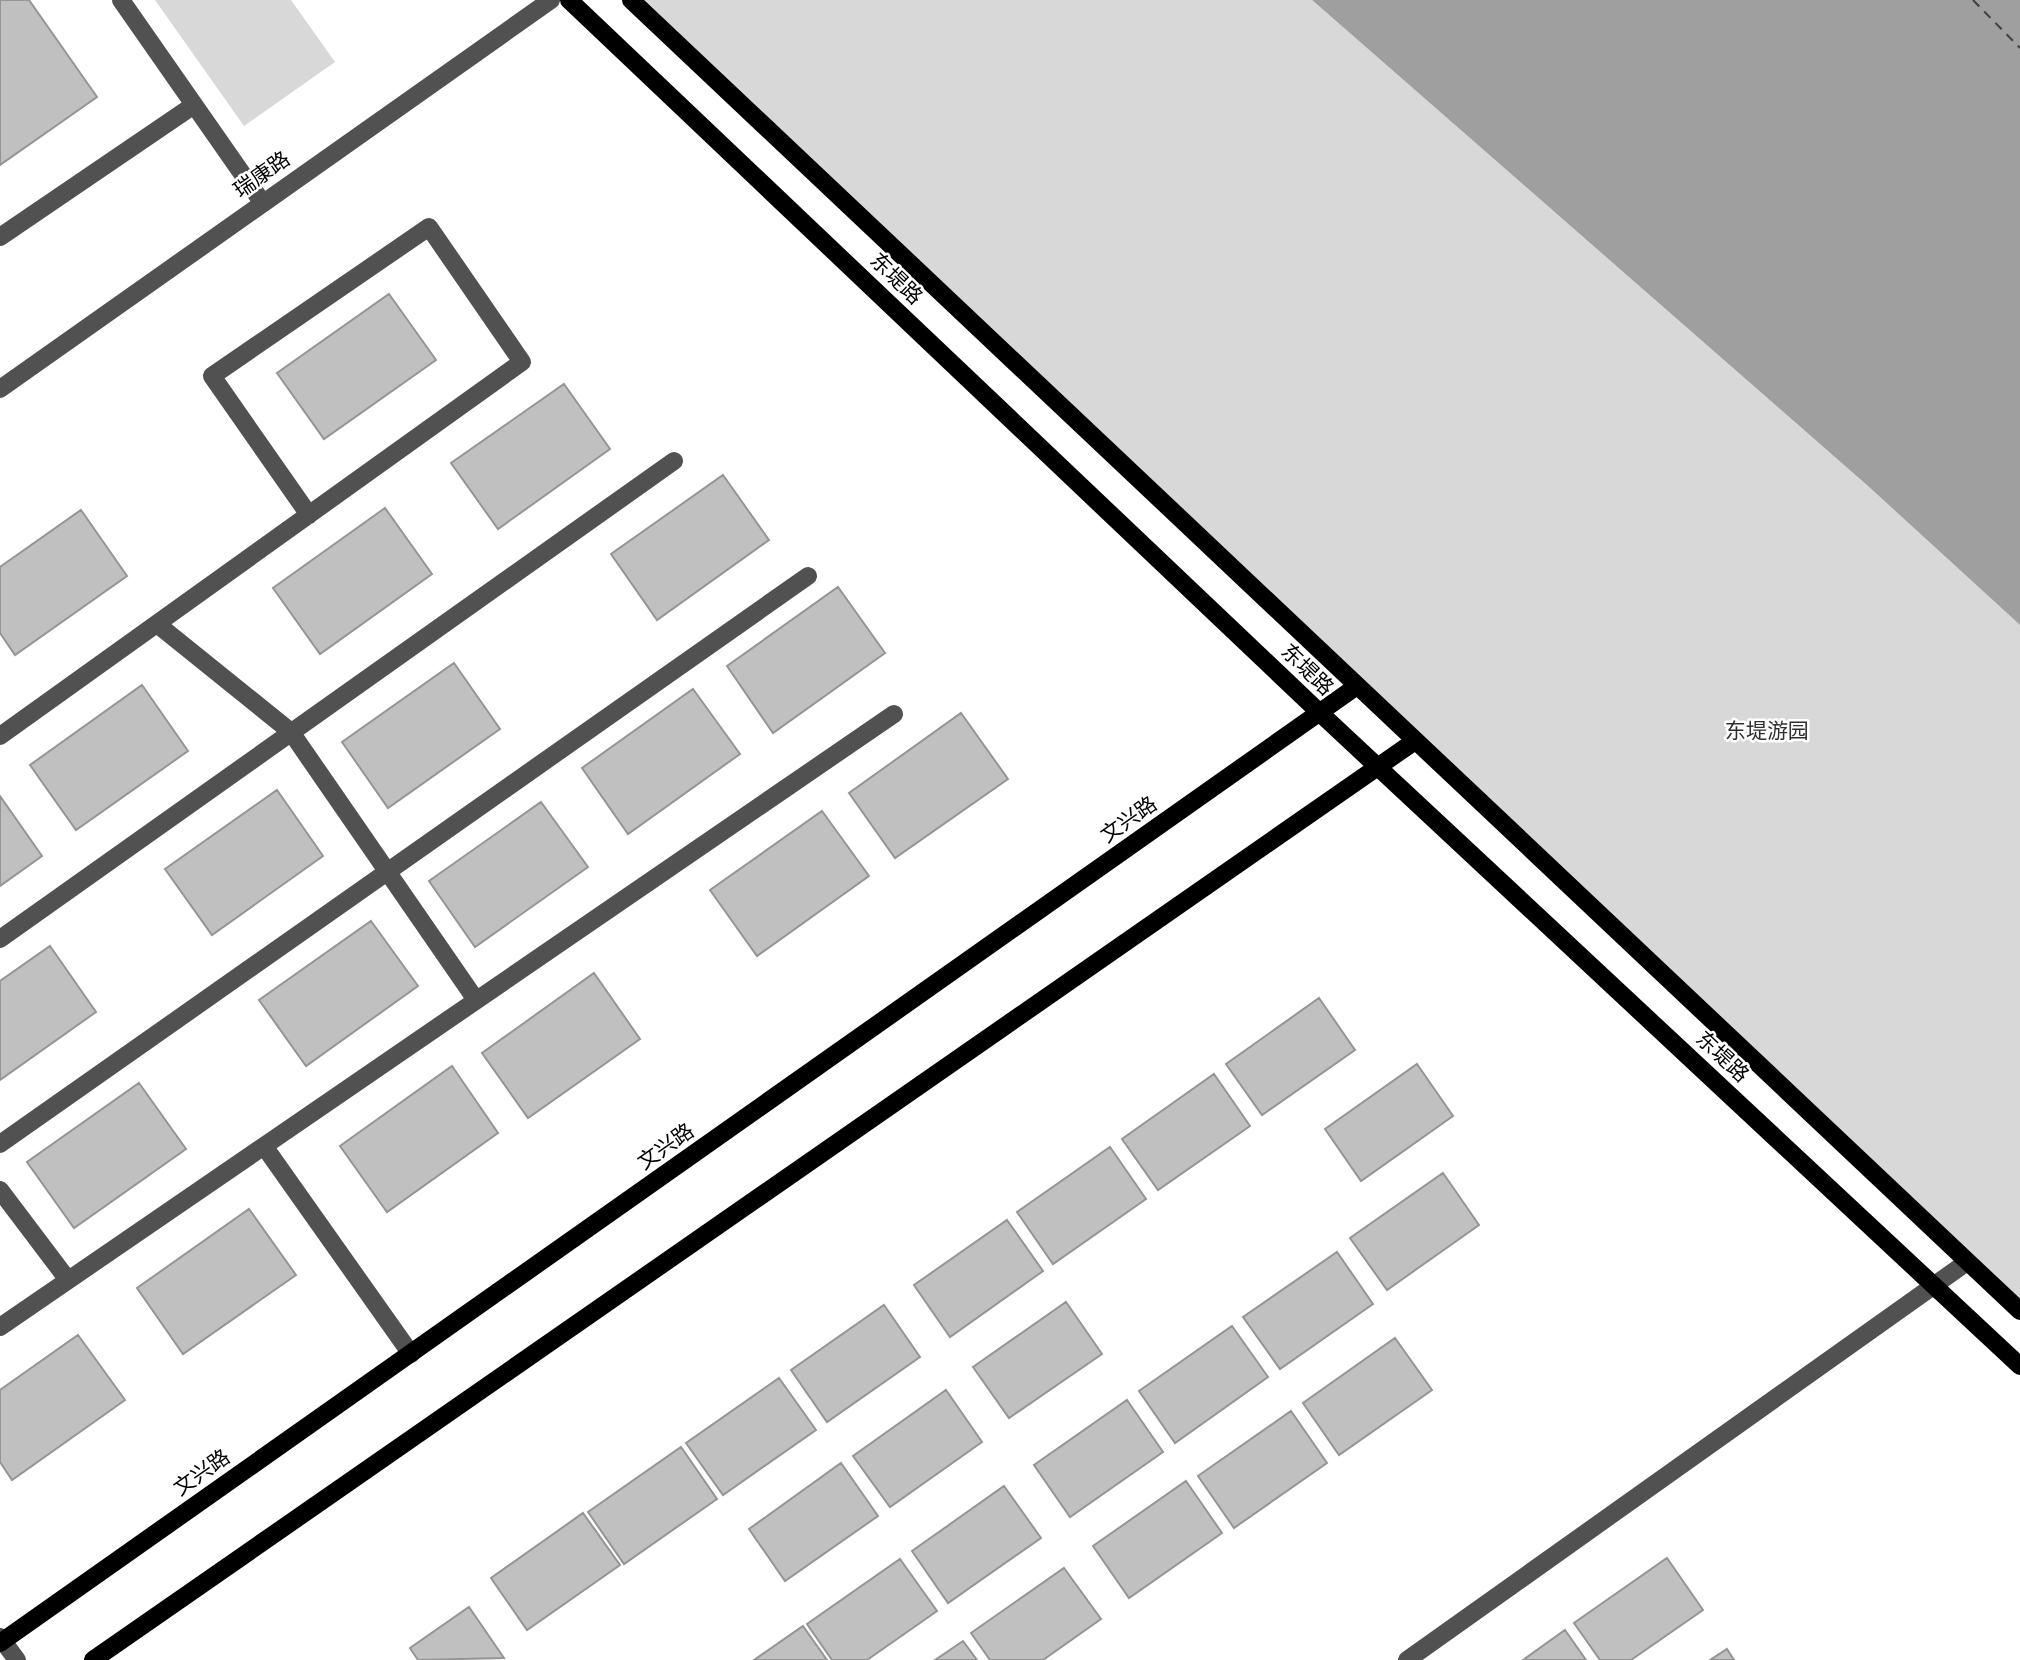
<svg xmlns="http://www.w3.org/2000/svg" width="2020" height="1660" font-family="'Sofia Sans Condensed','Noto Sans SC',sans-serif">
	<style>
		.green { fill: #d8d8d8 }
		.water { fill: #9f9f9f }
		.lines { fill: none; stroke-linecap: round; stroke-linejoin: round }
		.ferry { stroke: #404040; stroke-width: 2; stroke-dasharray: 9 7; stroke-linecap: butt }
		.building { fill: #c0c0c0; stroke: #959595; stroke-width: 2 }
		.minor { stroke: #515151; stroke-width: 18 }
		.major { stroke: #000; stroke-width: 18 }
		.labels { text-anchor: middle; dominant-baseline: central; stroke-width: 5; stroke-linejoin: round; paint-order: stroke }
		.street-label { font-size: 21px; fill: #000; stroke: #fff }
		.park-label { font-size: 21px; fill: #2f2f2f; stroke: #fff }
	</style>
	<rect width="100%" height="100%" fill="#fff"/>
	<path class="green" d="M155,0H291L335,62L244,126Z
		M631,0H1312L1868,486L2020,625V1311Z"/>
	<path class="water" d="M1312,0H2020V625L1868,486Z"/>
	<g class="lines">
		<path class="ferry" d="M1973,0L2020,48"/>
	</g>
	<path class="building" d="M0,0H29L97,97L0,165Z
		M389,294L436,360L324,439L277,373Z
		M564,384L610,449L498,529L451,463Z
		M723,475L769,540L657,620L611,554Z
		M385,508L432,574L320,654L273,588Z
		M81,510L127,576L15,655L0,633V567Z
		M838,587L885,653L773,733L727,666Z
		M454,663L500,729L388,808L342,742Z
		M142,685L188,751L76,830L30,765Z
		M693,689L740,754L628,834L582,768Z
		M961,713L1008,779L895,858L849,793Z
		M277,790L323,856L212,935L165,869Z
		M0,796L42,856L0,886Z
		M541,802L588,867L475,947L429,881Z
		M822,811L869,876L757,956L710,890Z
		M371,921L418,986L306,1066L259,1000Z
		M50,946L96,1012L0,1080V981Z
		M594,973L640,1039L528,1118L482,1053Z
		M1319,998L1355,1050L1262,1115L1226,1064Z
		M1417,1064L1453,1116L1361,1181L1325,1129Z
		M452,1066L498,1133L387,1212L340,1146Z
		M1214,1074L1250,1126L1158,1190L1122,1139Z
		M139,1083L186,1149L74,1228L27,1162Z
		M1110,1147L1146,1199L1053,1264L1017,1212Z
		M1443,1173L1479,1225L1387,1290L1350,1238Z
		M249,1209L296,1275L183,1354L137,1288Z
		M1007,1220L1043,1271L950,1337L914,1285Z
		M1337,1252L1373,1304L1280,1369L1243,1317Z
		M1066,1302L1102,1354L1009,1418L973,1367Z
		M884,1305L920,1357L827,1422L791,1370Z
		M1232,1326L1268,1377L1175,1443L1139,1391Z
		M78,1335L125,1400L12,1480L0,1462V1390Z
		M1395,1338L1432,1390L1339,1455L1303,1403Z
		M779,1378L816,1430L723,1495L686,1443Z
		M946,1390L982,1442L890,1507L853,1456Z
		M1127,1400L1163,1452L1070,1517L1034,1465Z
		M1291,1411L1327,1463L1234,1528L1198,1476Z
		M681,1447L717,1499L624,1564L588,1512Z
		M841,1463L878,1516L785,1581L749,1529Z
		M1186,1481L1222,1533L1129,1598L1093,1546Z
		M1004,1486L1041,1538L948,1603L912,1551Z
		M583,1513L620,1565L527,1630L491,1578Z
		M1667,1558L1703,1610L1631,1660H1600L1574,1623Z
		M900,1559L937,1611L867,1660H832L807,1624Z
		M1064,1568L1101,1619L1043,1660H990L971,1633Z
		M469,1607L504,1658L418,1660L410,1648Z
		M803,1626L827,1660H754Z
		M1565,1630L1586,1660H1523Z
		M963,1641L977,1660H935Z
		M1727,1649L1734,1660H1710Z"/>
	<g class="lines">
		<path class="minor" d="M121,0L262,202
			M0,237L194,105
			M0,389L551,0
			M157,624L291,732L476,1000
			M0,736C174,611 348,487 522,362L429,227L212,376L309,515
			M0,939L674,461
			M0,1144L808,576
			M264,1146L411,1354
			M0,1190L68,1280
			M0,1327L894,714
			M0,1637L17,1660
			M1407,1660L1967,1262"/>
		<path class="major" d="M569,0L1320,713L2020,1366
			M631,0L2020,1311
			M0,1643L1357,686
			M93,1660L1415,741"/>
	</g>
	<g class="labels">
		<g class="street-label">
			<text transform="translate(262 175) rotate(-35)">瑞康路</text>
			<text transform="translate(896 279) rotate(44)">东堤路</text>
			<text transform="translate(1307 670) rotate(44)">东堤路</text>
			<text transform="translate(1129 820) rotate(-35)">文兴路</text>
			<text transform="translate(1722 1057) rotate(43)">东堤路</text>
			<text transform="translate(666 1147) rotate(-35)">文兴路</text>
			<text transform="translate(202 1473) rotate(-35)">文兴路</text>
		</g>
		<g class="park-label">
			<text x="1767" y="731">东堤游园</text>
		</g>
	</g>
</svg>
